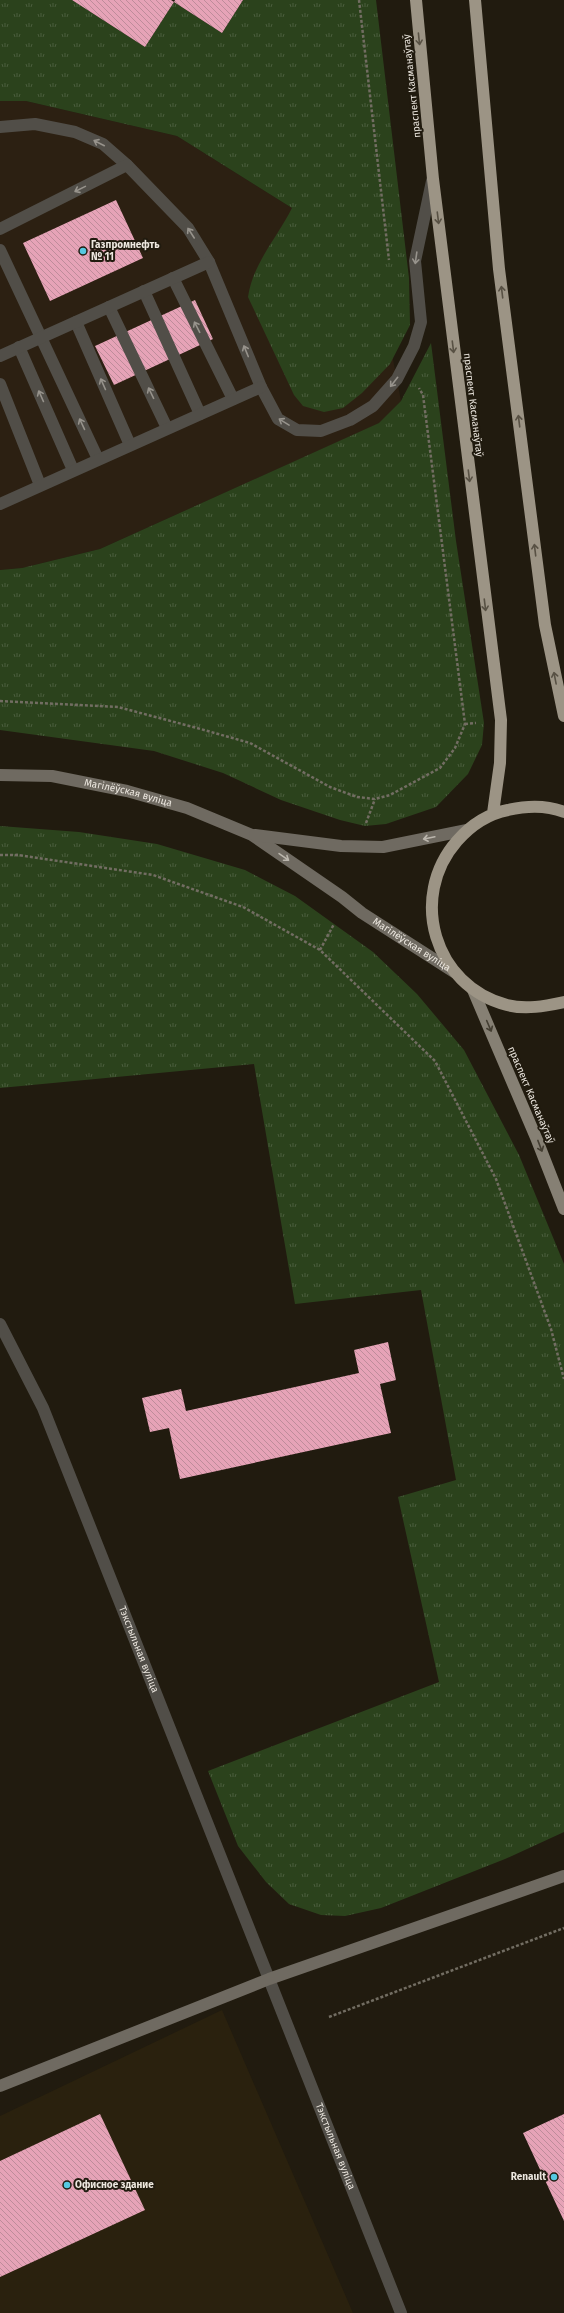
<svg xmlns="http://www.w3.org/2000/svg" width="564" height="2313" font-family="'Fira Sans',sans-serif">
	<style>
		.commercial { fill: #2c2012 }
		.built { fill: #2a210e }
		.grass { fill: url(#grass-tufts) }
		.building { fill: url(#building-back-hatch) }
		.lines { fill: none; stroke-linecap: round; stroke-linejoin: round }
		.path { stroke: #726d62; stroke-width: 2.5; stroke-dasharray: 3 2; stroke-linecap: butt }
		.lane { stroke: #514e48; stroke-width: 12 }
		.street { stroke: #514e48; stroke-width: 12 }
		.secondary { stroke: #6f6a61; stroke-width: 12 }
		.primary { stroke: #868074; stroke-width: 12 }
		.highway { stroke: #9c9485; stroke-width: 12 }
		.oneway { stroke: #585144 }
		.oneway2 { stroke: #97938c }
		.oneway3 { stroke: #bbb6ad }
		.oneway4 { stroke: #443e32 }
		.poi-dot { fill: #56c9e1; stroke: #211b0f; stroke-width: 1.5 }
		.labels { text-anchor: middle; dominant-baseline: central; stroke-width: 4; stroke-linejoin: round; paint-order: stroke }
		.street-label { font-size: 10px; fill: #ede8e0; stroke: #211b0f }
		.poi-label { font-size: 10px; font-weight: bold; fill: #ede8e0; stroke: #211b0f; text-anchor: start }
	</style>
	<defs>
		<pattern id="grass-tufts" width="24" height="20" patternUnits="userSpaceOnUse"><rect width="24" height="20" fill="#2b421c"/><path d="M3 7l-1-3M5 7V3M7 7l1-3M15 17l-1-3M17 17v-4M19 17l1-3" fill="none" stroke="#4a5d3d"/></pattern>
		<pattern id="building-back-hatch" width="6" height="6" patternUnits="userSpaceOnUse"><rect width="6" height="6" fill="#e6a3b7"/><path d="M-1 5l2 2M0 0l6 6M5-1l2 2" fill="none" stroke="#be8c9a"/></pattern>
	</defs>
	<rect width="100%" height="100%" fill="#211b0f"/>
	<path class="commercial" d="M0,101H26L177,136L292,208L391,349L401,401L380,423L100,549L22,568L0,570Z"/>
	<path class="built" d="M222,2010L353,2313H0V2116Z"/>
	<path class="grass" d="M0,0H72L145,47L174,2L222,33L243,0H376L409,278L410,325L390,364L362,393L343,408L324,412L303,406L294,395L248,297C253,263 277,238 292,208L177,136L26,101H0Z
		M431,343L456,541L484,723L482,745L468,774L436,807L386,824L365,826L340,820L281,800L223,773L154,751L0,730V570L22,568L100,549L379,423L401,401Z
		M0,826L79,832L157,844L245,870L295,896L373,952L417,994L464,1050L519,1155L564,1264V1832L505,1859L381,1908L345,1916L321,1915L289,1904L266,1882L238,1846L208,1771L439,1682L398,1497L456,1480L421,1290L295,1304L254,1064L0,1088Z"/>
	<path class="building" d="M72,0H171L174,2L145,47Z
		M175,0H243L222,33L174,2Z
		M116,200L143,258L50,301L23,243Z
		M195,300L213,339L114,385L95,346Z
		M388,1342L396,1380L380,1384L391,1433L180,1479L169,1428L150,1432L142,1398L181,1389L186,1411L359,1373L354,1350Z
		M100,2114L145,2210L0,2277V2161Z
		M564,2114V2221L523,2133Z"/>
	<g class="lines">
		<path class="path" d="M359,0L389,260
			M0,701L118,707L197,728L250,743L330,787L357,797L375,799L390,795L440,768L455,748L465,724L423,395L419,388
			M465,724L476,723
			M366,823L375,799
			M0,855H18L153,875L243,907L320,950L435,1061L496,1179L551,1329L564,1379
			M320,950L334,924
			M329,2017L564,1928"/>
		<g class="lane">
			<path d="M0,127L35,124L75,132L103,144L127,165L188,228L209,262L261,387L278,419L297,430L321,431L350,420L373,406L397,379L414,346L421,322L415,261L432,181"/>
			<path d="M0,229L127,165"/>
			<path d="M0,250L98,459"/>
			<path d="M173,278L233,399"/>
			<path d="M144,291L200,414"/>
			<path d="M109,307L167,428"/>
			<path d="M76,322L130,445"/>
			<path d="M19,347L73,470"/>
			<path d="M0,356L209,262"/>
			<path d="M0,384L40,485"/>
			<path d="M0,504L261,387"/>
			<path id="s1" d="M269,1979L401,2313"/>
		</g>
		<path class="street" id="s2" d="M0,1324L43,1408L269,1979"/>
		<g class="secondary">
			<path id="s3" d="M0,775L52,776L127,791L187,808L252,835L342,897L362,913L454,972"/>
			<path d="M255,835L341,846L383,847L467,830"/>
			<path d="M0,2086L269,1979L564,1876"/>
		</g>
		<path class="primary" d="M473,990L537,1140L564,1209"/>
		<path class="highway" d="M416,0L433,179L501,720L500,763L493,813
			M475,0L499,269L545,625L564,716
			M564,812C546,805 526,806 508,810C487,814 471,825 457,841C408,897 434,986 507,1005C526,1010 545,1006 564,1002"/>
	</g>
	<defs><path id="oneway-shaft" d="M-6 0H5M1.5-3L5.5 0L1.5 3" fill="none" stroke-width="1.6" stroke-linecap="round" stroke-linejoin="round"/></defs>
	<g class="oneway">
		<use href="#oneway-shaft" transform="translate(419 39) rotate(84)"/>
		<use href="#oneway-shaft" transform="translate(438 218) rotate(83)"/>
		<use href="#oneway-shaft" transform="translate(502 292) rotate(-97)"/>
		<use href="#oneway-shaft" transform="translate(453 347) rotate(83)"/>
		<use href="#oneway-shaft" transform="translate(519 421) rotate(-97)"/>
		<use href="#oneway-shaft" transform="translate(469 476) rotate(83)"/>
		<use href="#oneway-shaft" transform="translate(535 550) rotate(-97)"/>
		<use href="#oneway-shaft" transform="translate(485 605) rotate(83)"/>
		<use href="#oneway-shaft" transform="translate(555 678) rotate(-101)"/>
	</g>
	<g class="oneway2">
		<use href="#oneway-shaft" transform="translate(99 143) rotate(-153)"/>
		<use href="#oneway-shaft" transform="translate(80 189) rotate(154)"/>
		<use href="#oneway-shaft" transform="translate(191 233) rotate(-123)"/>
		<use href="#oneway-shaft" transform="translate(416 258) rotate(98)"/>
		<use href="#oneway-shaft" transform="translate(197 327) rotate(-117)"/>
		<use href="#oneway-shaft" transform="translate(246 351) rotate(-112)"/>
		<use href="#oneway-shaft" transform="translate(394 382) rotate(128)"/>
		<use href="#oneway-shaft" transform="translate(103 384) rotate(-114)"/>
		<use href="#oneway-shaft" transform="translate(151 393) rotate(-116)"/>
		<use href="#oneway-shaft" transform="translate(41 396) rotate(-114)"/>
		<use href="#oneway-shaft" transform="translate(284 422) rotate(-148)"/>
		<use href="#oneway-shaft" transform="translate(82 424) rotate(-115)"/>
	</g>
	<g class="oneway3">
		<use href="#oneway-shaft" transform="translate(429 838) rotate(168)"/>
		<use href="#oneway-shaft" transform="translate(284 857) rotate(35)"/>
	</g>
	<g class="oneway4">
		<use href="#oneway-shaft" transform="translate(489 1026) rotate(67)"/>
		<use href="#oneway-shaft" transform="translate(540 1146) rotate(69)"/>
	</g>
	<g class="poi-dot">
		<circle cx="83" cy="251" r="4"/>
		<circle cx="554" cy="2177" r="4"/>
		<circle cx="67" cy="2185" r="4"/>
	</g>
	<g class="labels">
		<g class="street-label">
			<text transform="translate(412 86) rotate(-96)">праспект Касманаўтаў</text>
			<text transform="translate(473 405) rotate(83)">праспект Касманаўтаў</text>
			<text stroke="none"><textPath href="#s3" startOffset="130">Магілёўская вуліца</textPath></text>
			<text stroke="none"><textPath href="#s3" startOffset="455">Магілёўская вуліца</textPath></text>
			<text transform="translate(531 1095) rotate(67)">праспект Касманаўтаў</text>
			<text stroke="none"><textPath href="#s2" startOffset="354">Тэкстыльная вуліца</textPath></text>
			<text stroke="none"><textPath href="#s1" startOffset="180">Тэкстыльная вуліца</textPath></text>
		</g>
		<g class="poi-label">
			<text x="91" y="245">Газпромнефть<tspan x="91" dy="12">№ 11</tspan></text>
			<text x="546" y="2177" text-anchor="end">Renault</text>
			<text x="75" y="2185">Офисное здание</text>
		</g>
	</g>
</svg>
